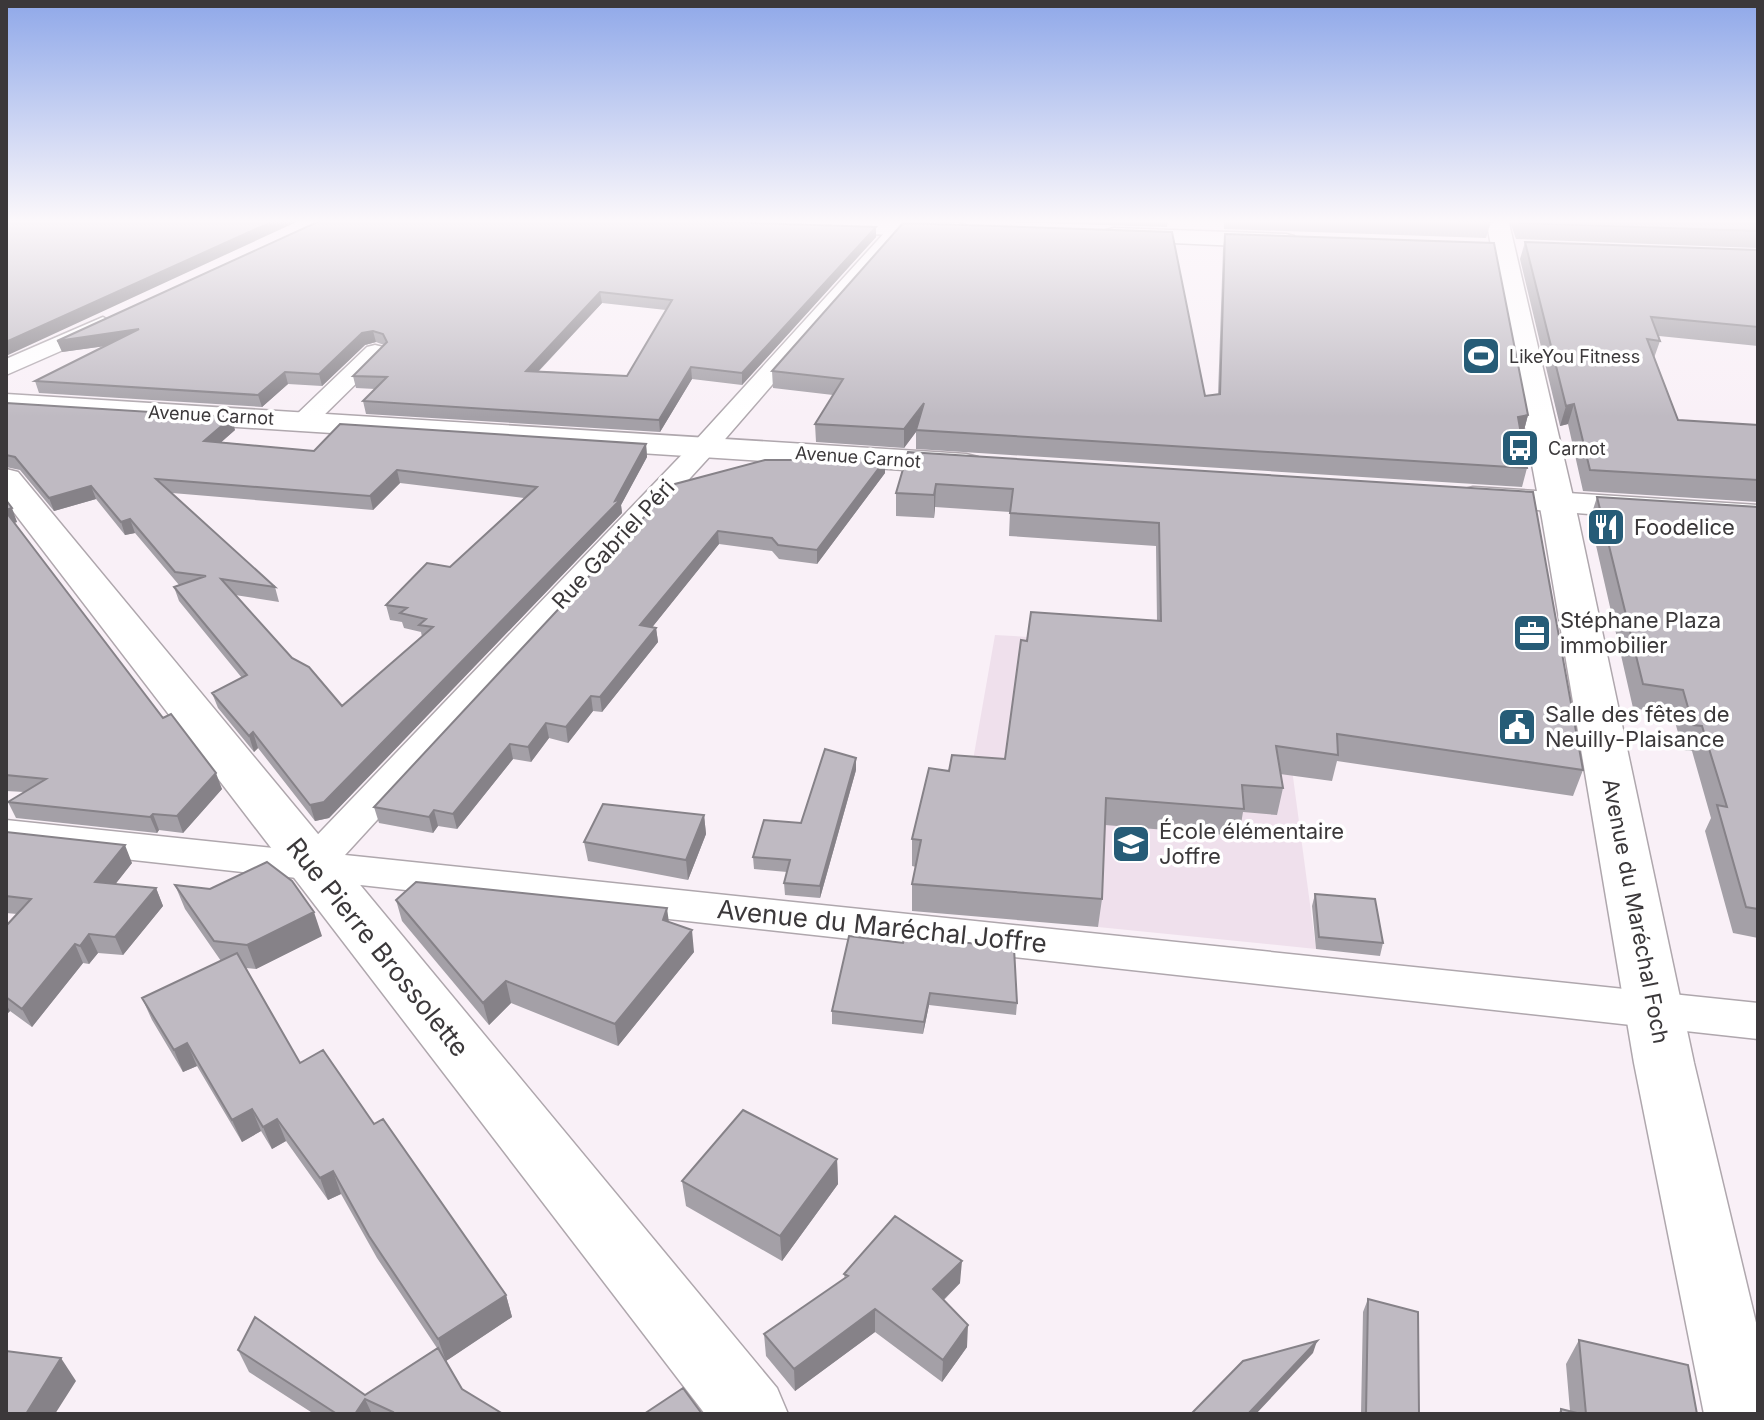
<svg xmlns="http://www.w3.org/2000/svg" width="1764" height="1420" font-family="Inter,sans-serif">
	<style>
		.built { fill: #efe0ec }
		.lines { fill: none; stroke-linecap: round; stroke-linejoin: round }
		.minor-casing { stroke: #afa7ad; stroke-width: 3 }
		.tertiary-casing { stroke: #afa7ad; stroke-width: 3 }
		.secondary-casing { stroke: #afa7ad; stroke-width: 3 }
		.minor { fill: #fff; fill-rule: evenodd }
		.tertiary { fill: #fff; fill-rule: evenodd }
		.secondary { fill: #fff; fill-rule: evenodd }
		.wall { fill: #a4a0a7; fill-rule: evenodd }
		.shaded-wall { fill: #868288 }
		.building { fill: #bfbac2; stroke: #868288; stroke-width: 2; fill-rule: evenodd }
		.labels { text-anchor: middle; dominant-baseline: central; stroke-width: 7; stroke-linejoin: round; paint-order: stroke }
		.far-poi-label { font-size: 18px; fill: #3b383a; stroke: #fff; text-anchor: start }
		.far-street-label { font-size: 18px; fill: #3b383a; stroke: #fff }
		.poi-label { font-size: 22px; fill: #3b383a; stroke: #fff; text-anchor: start }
		.street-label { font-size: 22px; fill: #3b383a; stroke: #fff }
		.near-street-label { font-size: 26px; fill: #3b383a; stroke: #fff }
	</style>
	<rect width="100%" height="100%" fill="#f9f0f7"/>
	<path class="built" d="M995,635L1029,637L1289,747L1316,949L1098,927L969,783Z"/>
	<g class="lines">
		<defs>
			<path id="minor" d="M897,219H916L713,453L345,855L1758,1003V1039L6,846V820L302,851L695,441Z
				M103,317L114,324L111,329L6,375V359Z
				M375,345L383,347L387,352L383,357L314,425H296L292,420L296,415L367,347Z"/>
			<path id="tertiary" d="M621,219H829L958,223L966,225L970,230L966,235L958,237L632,226L624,224Z
				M1114,228L1286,234L1294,236L1298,241L1294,246L1286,248L1106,240L1102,235L1106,230Z
				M6,394L966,454L978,457L983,464L978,471L966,474L6,412Z
				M6,469L18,472L777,1388L788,1414H705L6,502Z
				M1473,487L1758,505V527L1461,504L1456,497L1461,490Z"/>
			<path id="secondary" d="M1486,219H1508L1578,518L1694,1063L1758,1331V1414H1704L1634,1063L1542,518Z"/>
		</defs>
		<use href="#minor" class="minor-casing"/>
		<use href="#tertiary" class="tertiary-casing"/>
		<use href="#secondary" class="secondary-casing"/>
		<use href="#minor" class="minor"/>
		<use href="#tertiary" class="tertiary"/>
		<use href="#secondary" class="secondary"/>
	</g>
	<path class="wall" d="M324,219L876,237L742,385L692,379L660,432L366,414L363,401L375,389L356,388L353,376L384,345L376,342L365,345L322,386L288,384L262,407L39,393L35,381L105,346L62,352ZM602,303L666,310L627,376L539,371Z
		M919,219H1168L1167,227Z
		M1224,219H1490L1491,222L1486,238L1224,229Z
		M1509,219H1757L1758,248L1516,239Z
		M1225,234L1528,415L1523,434H1521L1527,468L1522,487L916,449V432L904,448L816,442L815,424L833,395L773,388L772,371L1205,396L1218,395L1223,249Z
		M1525,242L1758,250V346L1659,336L1660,341L1654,358L1678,420L1758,425V502L1583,491L1568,424L1560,426L1520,259Z
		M6,403L235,430L221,442L314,451L646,444L647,457L621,505L622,513L329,818L315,821L258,748L254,752L218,708L212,693L242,678L179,601L174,587L179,585L135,533L125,535L96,499L54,511L20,470L6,467ZM400,483L524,498L450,567L386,605L390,620L402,622L404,628L421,632L422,637L342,706L292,658L235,595L279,602L275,587L172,493L373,510Z
		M908,452L1533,492L1583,770L1573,796L1337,761L1332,781L1280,774L1283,788L1277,815L1243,812L1239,836L1105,825L1102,899L1098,927L912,911V884L916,867L912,866V839L949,771L1005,759L1027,641L1157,621L1156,546L1009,536L1010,512L935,507L934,518L896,516V493Z
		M885,473L817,564L779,559L772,551L719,544L652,627L656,628L658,642L602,712L593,711L568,743L549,738L531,762L513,759L457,829L438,826L433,833L379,823L374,807L675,484Z
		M1597,497L1758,507V938L1733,933L1705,831L1711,818L1692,751L1683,750L1673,715L1633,708L1590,519Z
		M6,500L17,522L14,523L163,718L222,789L183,833L159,830L157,833L16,818L8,802L24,792L6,791Z
		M856,770L820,898L785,895L784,883L787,872L754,869L753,857L801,823Z
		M704,815L706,834L688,880L588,861L584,842Z
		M6,832L132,863L115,884L156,888L163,906L123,955L98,953L89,964L83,963L32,1027L10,1011L6,1015V926L17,914L6,913Z
		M175,885L322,936L256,969L246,968L300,1063L374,1124L506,1295L512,1317L446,1361L462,1389L503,1414H314L249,1372L238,1350L365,1395L437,1348L377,1258L341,1194L328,1200L286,1141L272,1149L261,1131L242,1142L197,1066L183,1072L152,1020L142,998L221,961L185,909Z
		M1315,894L1383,943L1380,956L1316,949L1312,906Z
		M396,900L669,922L694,952L618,1046L511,1003L489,1025L402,921Z
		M849,936L1017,1003L1016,1015L929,1005L923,1034L832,1024V1011Z
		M837,1159L838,1184L782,1261L686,1206L682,1181Z
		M844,1274L960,1283L944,1300L967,1347L942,1382L875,1332L795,1391L766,1356L764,1334L845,1279Z
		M1368,1299L1419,1414H1361L1363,1312Z
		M1579,1340L1697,1414H1558L1561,1409L1570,1411L1566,1364Z"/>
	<path class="shaded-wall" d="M278,219H303L6,356V342Z
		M876,227V237L742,385V373Z
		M600,292L602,303L528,382L526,371Z
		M139,329L142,341L62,352L57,341Z
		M373,331L376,342L365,345L322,386L319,374L362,333Z
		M691,367L692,379L660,432L659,420Z
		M285,372L288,384L262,407L258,395Z
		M924,403V421L904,448V429Z
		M1574,404L1568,424L1560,426L1566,406Z
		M1528,415L1523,434L1513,436L1518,417Z
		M232,417L235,430L208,454L204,441Z
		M646,444L647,457L621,505L622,513L329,818L315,821L310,805L615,501Z
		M885,460V473L817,564V550Z
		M397,470L400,483L373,510L370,496Z
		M936,484L935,507L934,518V495Z
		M91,486L96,499L54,511L49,498Z
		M12,508L17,522L10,524L6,510Z
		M130,519L135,533L125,535L121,522Z
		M718,531L719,544L642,640L640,625Z
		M656,628L658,642L602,712L600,697Z
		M591,696L593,711L568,743L566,727Z
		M546,723L549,738L531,762L528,747Z
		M253,732L258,748L254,752L249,736Z
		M510,744L513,759L457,829L453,814Z
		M856,758V770L820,898V886Z
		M216,773L222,789L183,833L177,816Z
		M434,810L438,826L433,833L429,817Z
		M153,814L159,830L157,833L150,817Z
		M704,815L706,834L688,880L686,860Z
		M125,845L132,863L103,900L95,882Z
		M156,888L163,906L123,955L115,937Z
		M667,908L670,930L663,920Z
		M314,912L322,936L256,969L247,945Z
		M692,930L694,952L618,1046L615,1024Z
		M89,934L98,953L89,964L80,946Z
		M75,944L83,963L32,1027L22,1009Z
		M506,981L511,1003L489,1025L483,1003Z
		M930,993L929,1005L923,1034L924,1022Z
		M6,1004L10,1011L6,1015Z
		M187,1043L197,1066L183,1072L174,1050Z
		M252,1109L261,1131L242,1142L232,1120Z
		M277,1119L286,1141L272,1149L263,1127Z
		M837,1159L838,1184L782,1261L780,1236Z
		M333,1171L341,1194L328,1200L320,1178Z
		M962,1261L960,1283L932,1311L933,1289Z
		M506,1295L512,1317L446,1361L438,1339Z
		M875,1309V1332L795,1391L794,1369Z
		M968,1325L967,1347L942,1382L943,1360Z
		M1317,1341L1313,1353L1256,1414H1248Z
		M61,1358L76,1381L55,1414H26Z
		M365,1399L372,1414H355Z"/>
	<path class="building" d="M6,219H278L6,342Z
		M324,219H630L876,227L742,373L691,367L659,420L363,401L387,377L353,376L387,342L383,334L373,331L362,333L319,374L285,372L258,395L35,381L139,329L57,341ZM600,292L672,300L627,376L526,371Z
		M1400,219H1490L1491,222Z
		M1519,219H1757L1758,231L1520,223Z
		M903,223L1172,232L1205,396L1220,394L1225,234L1494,243L1528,415L1518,417L1527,468L916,430L924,403L904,429L815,424L843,379L772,371Z
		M1525,242L1758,250V327L1651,317L1660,341L1647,339L1678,420L1758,425V480L1590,470L1574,404L1566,406Z
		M6,403L232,417L204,441L314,451L340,424L646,444L615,501L621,499L324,802L310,805L253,732L249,736L212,693L247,675L174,587L206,576L175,572L130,519L121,522L91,486L49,498L15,457L6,455ZM397,470L537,487L450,567L427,563L386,605L407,608L400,613L426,619L419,625L433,627L342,706L309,667L292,658L221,579L275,587L156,479L370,496Z
		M908,452L1533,492L1583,770L1337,734L1338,755L1276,746L1283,788L1242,785L1244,809L1106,798L1102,899L912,884L921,840L912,839L929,768L949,771L952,755L1005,759L1021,640L1027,641L1031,612L1161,621L1159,523L1010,513L1013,489L936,484L934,495L896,493Z
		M801,454L885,460L817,550L778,545L772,538L718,531L640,625L656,628L600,697L591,696L566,727L546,723L528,747L510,744L453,814L434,810L429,817L374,807L675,484L765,460H797Z
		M1597,497L1758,507V909L1746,907L1717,805L1727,807L1702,726L1693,725L1683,690L1643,684Z
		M6,500L12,508L6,510Z
		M6,512L163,718L171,714L216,773L177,816L153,814L150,817L8,802L46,779L6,775Z
		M825,749L856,758L820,886L784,883L790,860L753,857L764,820L801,823Z
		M603,804L704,815L686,860L584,842Z
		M6,832L125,845L95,882L156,888L115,937L89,934L80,946L75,944L22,1009L6,997V926L31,899L6,896Z
		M267,862L292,881L314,912L247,945L214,941L175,885L210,889Z
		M416,882L667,908L663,920L692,930L615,1024L506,981L483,1003L396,900Z
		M1315,894L1375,899L1383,943L1319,937Z
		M849,936L903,943L905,936L1014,948L1017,1003L930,993L924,1022L832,1011Z
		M237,953L300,1063L323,1050L374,1124L383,1119L506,1295L438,1339L369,1236L333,1171L320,1178L277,1119L263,1127L252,1109L232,1120L187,1043L174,1050L142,998Z
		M743,1110L837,1159L780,1236L682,1181Z
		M895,1216L962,1261L933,1289L968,1325L943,1360L875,1309L794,1369L764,1334L848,1276L844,1274Z
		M1368,1299L1418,1312L1419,1414H1366Z
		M255,1317L365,1395L438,1348L462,1389L503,1414H392L393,1412L365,1399L355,1414H337L238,1350Z
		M1579,1340L1688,1365L1697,1414H1586Z
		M1317,1341L1248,1414H1191L1243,1361Z
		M6,1351L61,1358L26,1414H6Z
		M683,1388L702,1414H644Z
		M1561,1409L1581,1414H1561Z"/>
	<linearGradient id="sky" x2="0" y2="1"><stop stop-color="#8fa8e9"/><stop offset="0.53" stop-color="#fcf8fb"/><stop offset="1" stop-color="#fcf8fb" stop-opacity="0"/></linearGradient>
	<rect width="1764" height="417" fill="url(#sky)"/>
	<defs>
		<symbol id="stadium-square" viewBox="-11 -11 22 22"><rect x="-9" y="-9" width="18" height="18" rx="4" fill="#265c77" stroke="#fff"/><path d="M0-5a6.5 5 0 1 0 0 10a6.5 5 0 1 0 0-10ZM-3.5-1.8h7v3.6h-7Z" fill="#fff"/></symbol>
		<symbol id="bus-square" viewBox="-11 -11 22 22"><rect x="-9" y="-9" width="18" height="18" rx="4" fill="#265c77" stroke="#fff"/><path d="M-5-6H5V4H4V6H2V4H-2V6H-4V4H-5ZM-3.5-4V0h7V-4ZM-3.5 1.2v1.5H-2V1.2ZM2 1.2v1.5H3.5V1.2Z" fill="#fff"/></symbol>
		<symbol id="restaurant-square" viewBox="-11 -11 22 22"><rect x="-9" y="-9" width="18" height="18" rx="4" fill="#265c77" stroke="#fff"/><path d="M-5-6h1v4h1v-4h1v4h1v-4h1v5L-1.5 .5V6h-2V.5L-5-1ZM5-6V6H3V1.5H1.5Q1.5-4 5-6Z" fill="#fff"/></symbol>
		<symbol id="office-square" viewBox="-11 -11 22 22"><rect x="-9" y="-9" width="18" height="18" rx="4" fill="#265c77" stroke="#fff"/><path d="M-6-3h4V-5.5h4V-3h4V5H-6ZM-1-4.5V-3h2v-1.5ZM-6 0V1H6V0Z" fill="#fff"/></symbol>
		<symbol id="civic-square" viewBox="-11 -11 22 22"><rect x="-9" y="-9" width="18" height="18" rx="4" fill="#265c77" stroke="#fff"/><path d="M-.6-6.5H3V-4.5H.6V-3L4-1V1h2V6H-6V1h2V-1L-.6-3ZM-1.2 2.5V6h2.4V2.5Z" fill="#fff"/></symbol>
		<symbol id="school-square" viewBox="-11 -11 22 22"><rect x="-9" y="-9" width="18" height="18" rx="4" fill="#265c77" stroke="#fff"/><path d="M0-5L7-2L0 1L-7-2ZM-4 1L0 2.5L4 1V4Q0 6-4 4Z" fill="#fff"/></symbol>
	</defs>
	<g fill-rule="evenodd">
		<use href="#stadium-square" x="1459" y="334" width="44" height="44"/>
		<use href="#bus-square" x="1498" y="426" width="44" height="44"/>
		<use href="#restaurant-square" x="1584" y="505" width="44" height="44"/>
		<use href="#office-square" x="1510" y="611" width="44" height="44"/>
		<use href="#civic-square" x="1495" y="705" width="44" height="44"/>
		<use href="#school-square" x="1109" y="822" width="44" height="44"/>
	</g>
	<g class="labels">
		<g class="far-poi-label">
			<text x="1509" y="356">LikeYou Fitness</text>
			<text x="1548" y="448">Carnot</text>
		</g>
		<g class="far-street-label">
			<text transform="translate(211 415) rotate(3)">Avenue Carnot</text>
			<text transform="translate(858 457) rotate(4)">Avenue Carnot</text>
		</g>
		<g class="poi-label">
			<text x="1634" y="527">Foodelice</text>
			<text x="1560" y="620">Stéphane Plaza<tspan x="1560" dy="25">immobilier</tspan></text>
			<text x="1545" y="714">Salle des fêtes de<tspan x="1545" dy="25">Neuilly-Plaisance</tspan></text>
			<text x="1159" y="831">École élémentaire<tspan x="1159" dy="25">Joffre</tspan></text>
		</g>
		<g class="street-label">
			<text transform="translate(613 544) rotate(-47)">Rue Gabriel Péri</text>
			<text transform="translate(1636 911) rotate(79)">Avenue du Maréchal Foch</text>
		</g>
		<g class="near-street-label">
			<text transform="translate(882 926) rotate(6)">Avenue du Maréchal Joffre</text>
			<text transform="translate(378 947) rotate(51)">Rue Pierre Brossolette</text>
		</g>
	</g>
	<rect width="1764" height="1420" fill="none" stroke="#3b383a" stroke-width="16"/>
</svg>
